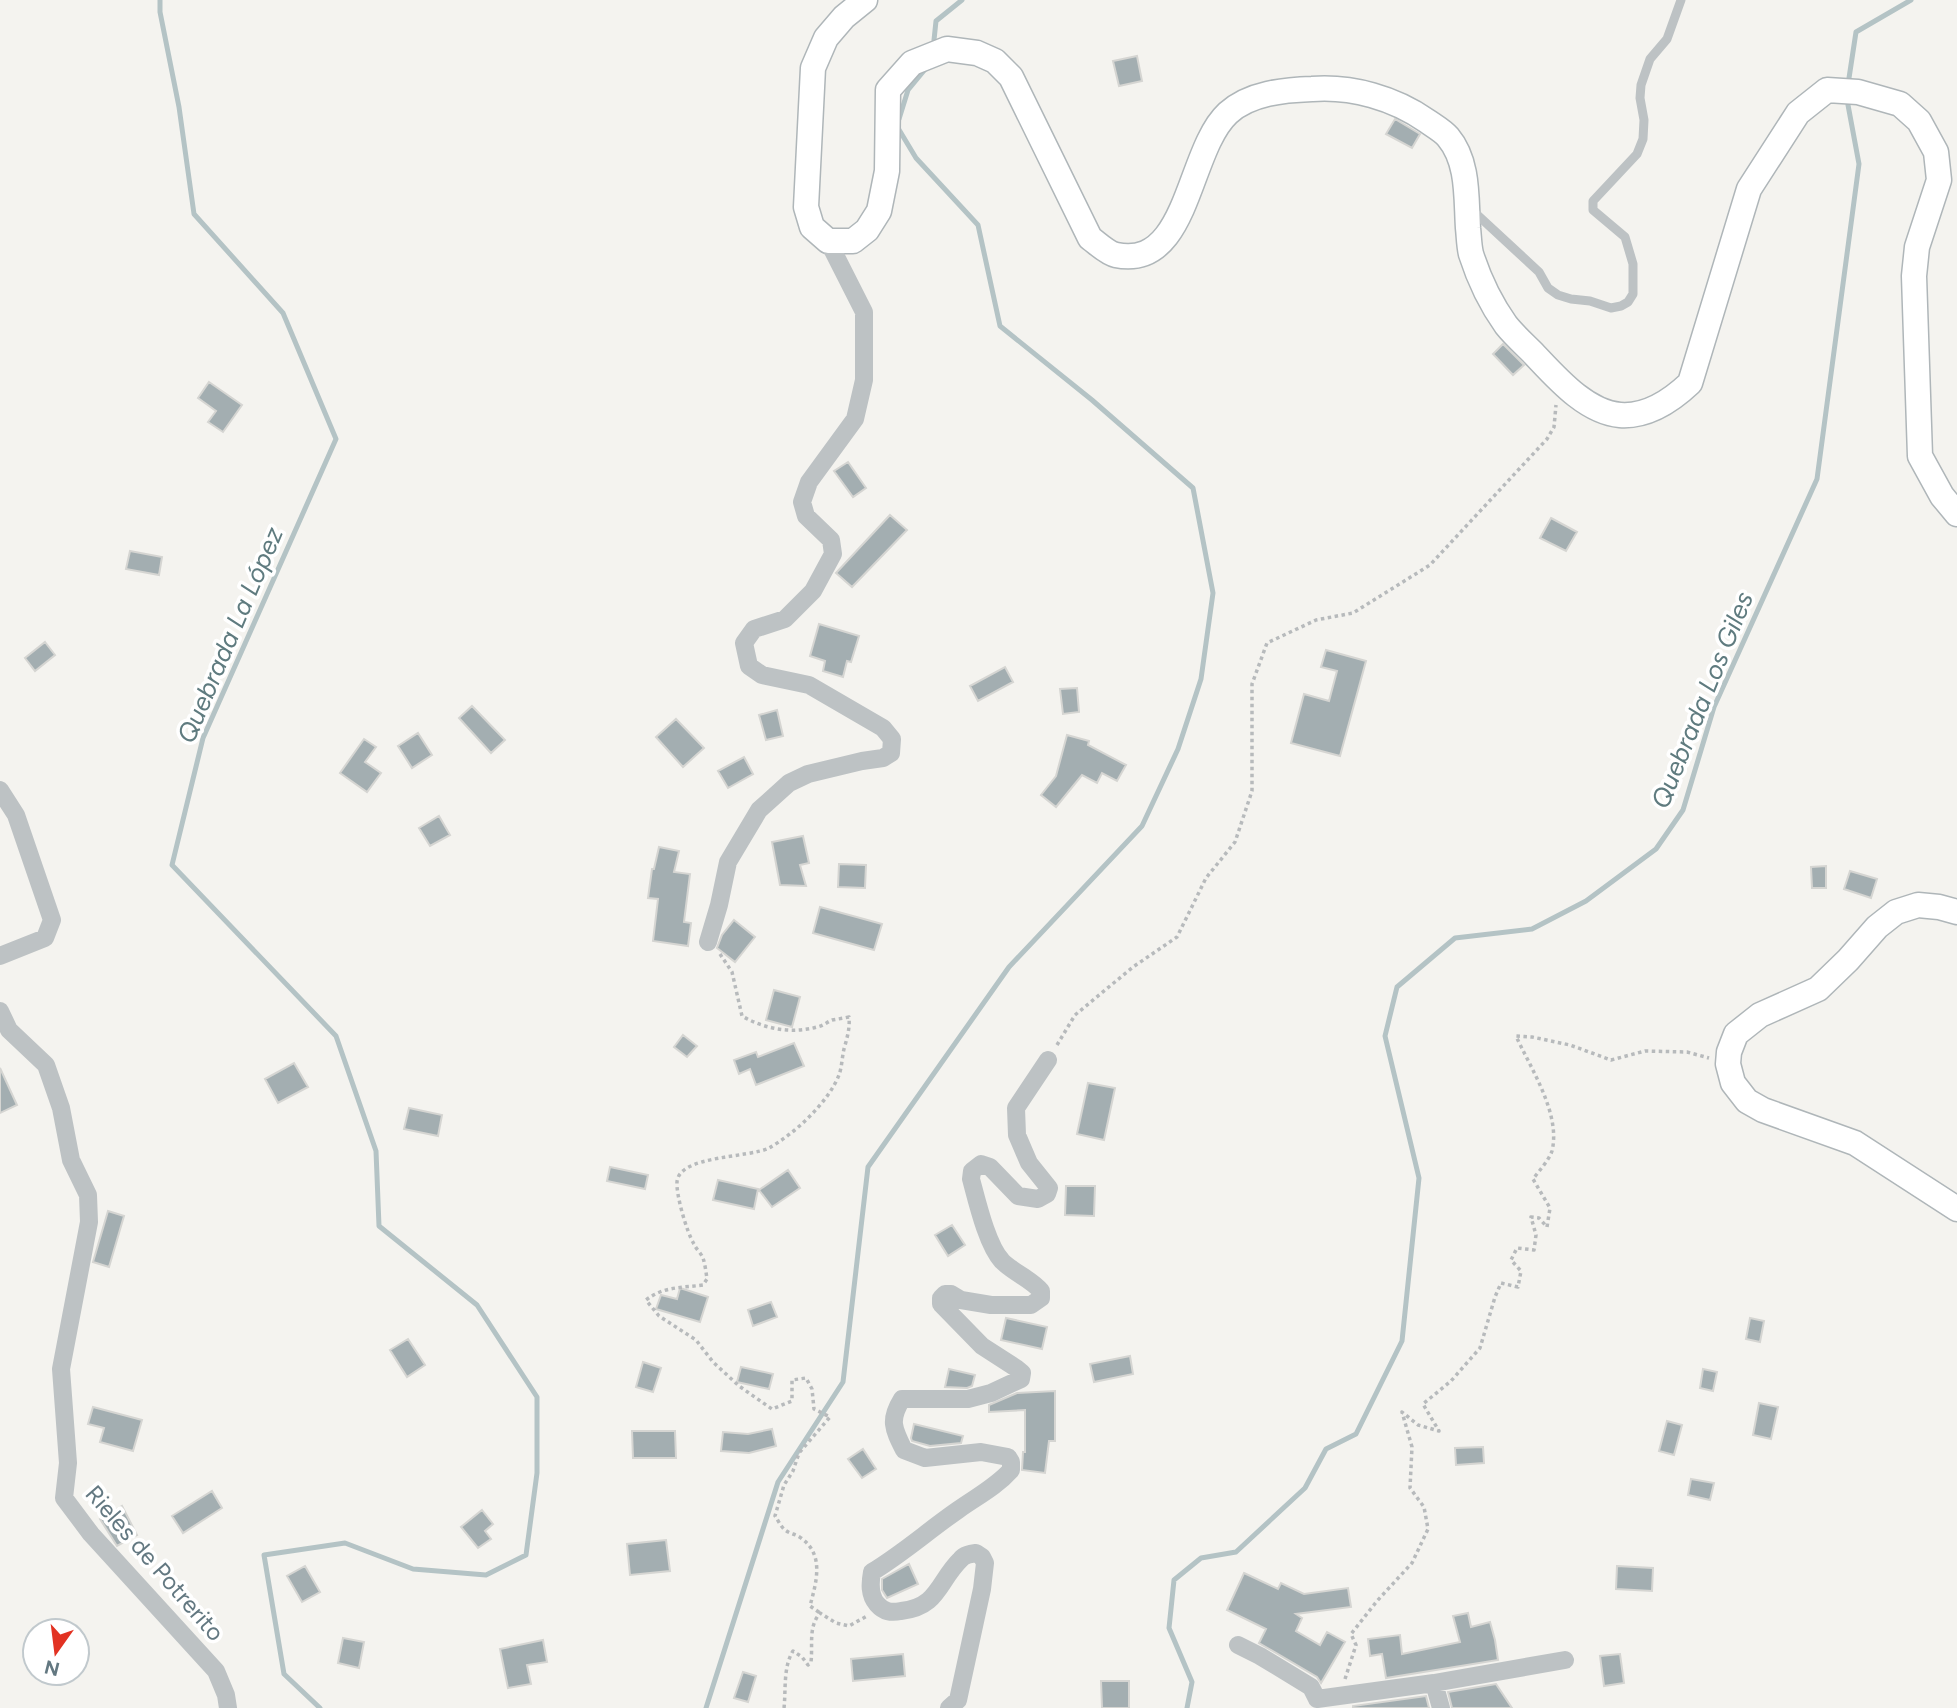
<svg xmlns="http://www.w3.org/2000/svg" width="1957" height="1708" font-family="Figtree,sans-serif">
	<style>
		.lines { fill: none; stroke-linecap: round; stroke-linejoin: round }
		.stream { stroke: #b4c3c5; stroke-width: 5 }
		.building { fill: #a3aeb1; stroke: #d5d5d2; stroke-width: 2 }
		.secondary-casing { stroke: #afb6b9; stroke-width: 27 }
		.path { stroke: #b7babc; stroke-width: 3.5; stroke-dasharray: 3.5 3.5; stroke-linecap: butt }
		.lane { stroke: #bdc2c4; stroke-width: 9 }
		.street { stroke: #bdc2c4; stroke-width: 18 }
		.secondary { stroke: #fff; stroke-width: 24 }
		.labels { text-anchor: middle; dominant-baseline: central; stroke-width: 7; stroke-linejoin: round; paint-order: stroke }
		.street-label { font-size: 24px; fill: #637881; stroke: #fff }
		.water-label { font-size: 26px; font-style: italic; fill: #5f7b7f; stroke: #fff }
	</style>
	<rect width="100%" height="100%" fill="#f4f3ef"/>
	<g class="lines">
		<path class="stream" d="M160,0V12L179,107L194,214L283,313L336,439L203,738L172,865L336,1036L376,1151L379,1226L477,1305L537,1397V1473L526,1555L486,1575L413,1569L345,1543L264,1555L284,1674L320,1708
			M934,40L936,21L962,0
			M1849,78L1856,32L1911,0
			M899,119L908,90L927,67
			M706,1708L778,1482L843,1382L868,1167L1009,967L1142,826L1178,749L1201,679L1213,593L1193,488L1092,400L1000,326L978,225L916,158L898,128
			M1187,1708L1192,1682L1169,1628L1174,1580L1201,1558L1236,1552L1305,1488L1326,1449L1356,1434L1402,1341L1419,1178L1385,1036L1397,987L1455,938L1532,929L1586,901L1656,849L1683,810L1714,707L1817,479L1859,164L1848,105"/>
	</g>
	<path class="building" d="M1137,56L1142,81L1119,86L1113,61Z
		M1395,119L1420,134L1412,148L1386,134Z
		M1503,344L1524,365L1513,375L1493,354Z
		M209,382L242,405L223,432L208,422L216,411L198,398Z
		M848,462L866,488L853,497L834,471Z
		M890,515L907,530L852,587L836,573Z
		M1551,518L1577,532L1566,551L1540,538Z
		M130,551L162,557L159,575L126,569Z
		M819,624L859,636L851,662L847,661L843,677L823,671L825,661L810,656Z
		M45,642L55,655L35,671L25,658Z
		M1326,650L1366,661L1340,756L1291,743L1304,694L1329,701L1337,671L1321,667Z
		M1005,667L1013,682L978,701L970,686Z
		M1077,688L1079,712L1063,714L1060,689Z
		M472,706L505,740L491,753L459,718Z
		M777,710L783,736L766,740L759,715Z
		M676,719L704,748L683,767L656,737Z
		M418,733L432,755L412,768L398,746Z
		M1067,735L1089,741L1088,745L1126,765L1117,781L1102,773L1097,783L1082,775L1056,807L1041,795L1056,776Z
		M364,739L376,747L365,762L381,773L367,792L340,773Z
		M744,757L753,774L728,788L718,771Z
		M439,816L450,835L430,846L419,828Z
		M803,836L809,863L800,865L806,886L780,885L772,842Z
		M659,847L679,851L674,872L690,874L684,922L691,923L688,946L653,941L658,899L648,898L652,869H654Z
		M839,864L866,865L865,888L838,887Z
		M1826,866V888H1812L1811,867Z
		M1850,871L1877,879L1871,898L1844,889Z
		M820,907L882,924L874,950L813,933Z
		M734,920L755,937L735,962L717,948L722,935Z
		M774,990L800,997L792,1027L766,1020Z
		M683,1035L697,1046L687,1057L674,1047Z
		M794,1043L804,1066L756,1085L750,1069L739,1074L734,1060L756,1052L758,1057Z
		M294,1063L308,1087L278,1103L265,1079Z
		M0,1068L17,1105L0,1113Z
		M1088,1083L1115,1088L1104,1140L1077,1134Z
		M409,1108L442,1115L438,1136L404,1129Z
		M610,1167L648,1175L645,1189L607,1181Z
		M788,1170L800,1188L772,1207L759,1190Z
		M718,1180L758,1189L754,1209L713,1200Z
		M1066,1186H1095L1094,1216L1065,1215Z
		M108,1211L124,1216L109,1267L93,1262Z
		M952,1225L965,1245L948,1256L935,1235Z
		M680,1288L708,1297L700,1322L656,1309L661,1295L677,1299Z
		M771,1302L777,1317L753,1326L748,1310Z
		M1006,1318L1047,1327L1042,1349L1001,1340Z
		M1750,1318L1764,1321L1760,1342L1746,1339Z
		M408,1339L425,1365L407,1377L390,1350Z
		M1130,1356L1133,1374L1094,1382L1090,1364Z
		M643,1362L661,1368L653,1392L636,1387Z
		M741,1367L773,1374L769,1389L737,1382Z
		M949,1369L975,1375L972,1386L967,1388L945,1387Z
		M1703,1369L1717,1372L1713,1391L1700,1388Z
		M1055,1391V1441H1049L1045,1473L1022,1470L1023,1452H1025V1410L989,1412V1405L1017,1393Z
		M1759,1403L1778,1407L1771,1439L1753,1435Z
		M93,1407L142,1420L133,1451L100,1442L104,1428L88,1424Z
		M1667,1421L1682,1425L1674,1455L1659,1451Z
		M914,1424L963,1436L961,1443L930,1446L912,1441L911,1438Z
		M772,1429L776,1446L749,1453L721,1451L723,1432L748,1434Z
		M632,1431H675L676,1458H633Z
		M1483,1447L1484,1463L1456,1465L1455,1448Z
		M863,1449L876,1469L862,1478L848,1459Z
		M1691,1479L1714,1483L1710,1500L1688,1495Z
		M212,1491L222,1508L183,1533L172,1516Z
		M122,1506L137,1535L117,1546L100,1519Z
		M482,1510L493,1524L485,1531L491,1539L478,1548L461,1527Z
		M666,1540L670,1571L630,1575L627,1544Z
		M909,1564L918,1584L887,1598L882,1590V1579Z
		M305,1566L320,1592L302,1602L287,1576Z
		M1617,1566L1653,1568L1652,1591L1616,1589Z
		M1244,1573L1278,1589L1281,1583L1304,1594L1348,1588L1351,1607L1296,1614L1302,1618L1296,1631L1320,1645L1327,1632L1345,1642L1321,1683L1317,1677L1259,1643L1266,1629L1227,1610Z
		M1468,1613L1471,1627L1490,1622L1495,1640L1498,1660L1386,1678L1382,1654L1370,1656L1368,1639L1400,1635L1402,1654L1460,1642L1453,1616Z
		M343,1638L364,1642L359,1668L338,1663Z
		M543,1640L547,1662L527,1665L531,1684L508,1688L500,1649Z
		M903,1654L905,1676L853,1681L851,1659Z
		M1620,1654L1624,1683L1604,1686L1600,1656Z
		M743,1672L756,1676L748,1702L734,1698Z
		M1101,1681H1129V1708H1102Z
		M1496,1684L1512,1708H1452L1448,1692Z
		M1426,1696L1429,1708H1353V1706Z"/>
	<g class="lines">
		<defs>
			<path id="secondary" d="M865,0L844,17L826,38L813,68L806,207L812,227L828,241H853L867,230L879,211L887,171L888,90L912,63L947,49L977,53L995,61L1011,77L1090,238C1097,243 1107,253 1116,255C1189,270 1187,151 1228,113C1250,93 1284,90 1312,89C1352,86 1394,98 1427,121C1434,126 1443,131 1448,137C1469,162 1466,198 1468,228C1469,237 1469,246 1471,254C1479,279 1491,304 1506,325C1514,335 1523,343 1532,352C1555,376 1585,412 1620,415C1647,417 1672,400 1690,383L1749,189L1798,113L1827,90L1858,92L1900,104L1919,121L1936,152L1939,180L1917,247L1914,276L1920,456L1942,496L1957,514
				M1957,912L1939,907L1918,905L1896,912L1877,927L1848,960L1818,989L1760,1015L1736,1034L1729,1052L1728,1064L1733,1083L1747,1101L1763,1110L1855,1143L1957,1209"/>
		</defs>
		<use href="#secondary" class="secondary-casing"/>
		<path class="path" d="M720,954L732,972L742,1016C764,1029 792,1034 817,1027C823,1026 827,1022 832,1020C838,1019 844,1018 849,1017C850,1029 847,1038 844,1049C842,1057 842,1067 839,1075C828,1103 794,1134 769,1148C749,1158 679,1155 677,1182C676,1195 687,1233 694,1244C696,1249 701,1253 703,1258C705,1264 706,1272 707,1279L703,1285C682,1288 664,1286 646,1300L659,1316L696,1340L713,1362L739,1386L772,1409L792,1401V1380L806,1378L812,1389L814,1409L830,1417L799,1453L793,1471L784,1485L775,1516C778,1520 781,1527 785,1530C790,1534 796,1534 801,1538C825,1555 816,1583 810,1606L820,1613
			M1057,1045L1075,1015L1133,967L1177,937L1206,878L1235,842L1252,791V684L1267,643L1316,620L1353,613L1430,565L1547,439L1554,427L1556,405
			M1345,1679L1356,1645L1351,1634L1377,1601L1412,1563L1428,1529L1424,1507L1410,1488L1412,1447L1402,1412L1418,1425L1439,1431L1423,1404L1451,1381L1480,1348L1495,1297L1501,1283L1518,1287L1521,1271L1511,1260L1517,1248L1534,1250L1536,1235L1531,1217L1539,1218L1547,1227L1550,1208L1533,1179C1539,1171 1549,1160 1552,1151C1561,1114 1531,1069 1516,1036L1532,1037L1570,1045L1611,1060L1645,1051L1687,1052L1709,1058
			M784,1708C786,1690 783,1667 793,1651L802,1657L808,1665L811,1662C813,1645 808,1627 820,1613L836,1623L849,1626L867,1616"/>
		<path class="lane" d="M1471,209L1539,272L1548,288L1558,295L1571,299L1590,301L1611,308L1621,306L1628,302L1633,294V264L1625,237L1593,210V201L1637,154L1643,139L1644,120L1640,98L1641,85L1650,59L1667,39L1681,0"/>
		<path class="street" d="M0,790L16,815L52,920L45,938L0,956
			M708,942L719,905L728,862L759,810L789,783L808,774L862,761L883,758L891,753L892,739L883,728L809,685L762,675L749,666L744,643L754,629L785,619L813,591L833,554L831,540L806,516L802,502L809,482L855,419L864,380V312L828,241
			M0,1011L9,1030L46,1065L61,1108L71,1160L88,1195L89,1222L61,1369L68,1463L64,1498L91,1534L216,1671L226,1695L228,1708
			M1238,1645L1260,1656L1311,1687L1317,1699
			M1434,1683L1441,1708
			M1317,1699L1434,1683L1565,1660
			M949,1708L958,1700L982,1589L985,1563L982,1557L976,1553C970,1554 964,1555 961,1559C938,1581 939,1607 901,1611C891,1613 884,1612 877,1604C869,1595 870,1583 872,1572C902,1554 929,1530 958,1510C976,1497 996,1487 1011,1470V1462L1008,1457L981,1452L925,1458L904,1450C893,1428 889,1420 902,1399H968L991,1393L1021,1379L1022,1373L1016,1368L982,1346L941,1304V1298L945,1294H951L961,1300L991,1305H1031L1041,1298V1291C1031,1279 1014,1273 1002,1261C987,1245 977,1201 971,1179L972,1171L981,1164L990,1167L1018,1196L1038,1199L1047,1194L1049,1188L1029,1163L1017,1135L1016,1108L1048,1060"/>
		<use href="#secondary" class="secondary"/>
	</g>
	<g class="labels">
		<g class="street-label">
			<text transform="translate(155 1563) rotate(49)">Rieles de Potrerito</text>
		</g>
		<g class="water-label">
			<text transform="translate(230 635) rotate(-67)">Quebrada La López</text>
			<text transform="translate(1702 700) rotate(-68)">Quebrada Los Giles</text>
		</g>
	</g>
	<g transform="translate(56 1652) rotate(194)"><circle r="33" fill="#ffffff" stroke="#c1c9cd" stroke-width="2"/>
	<path d="M0-5L12 26L0 18L-12 26Z" fill="#e23222"/>
	<text y="-10" font-size="19" font-weight="bold" text-anchor="middle" fill="#637881">N</text>
	</g>
</svg>
